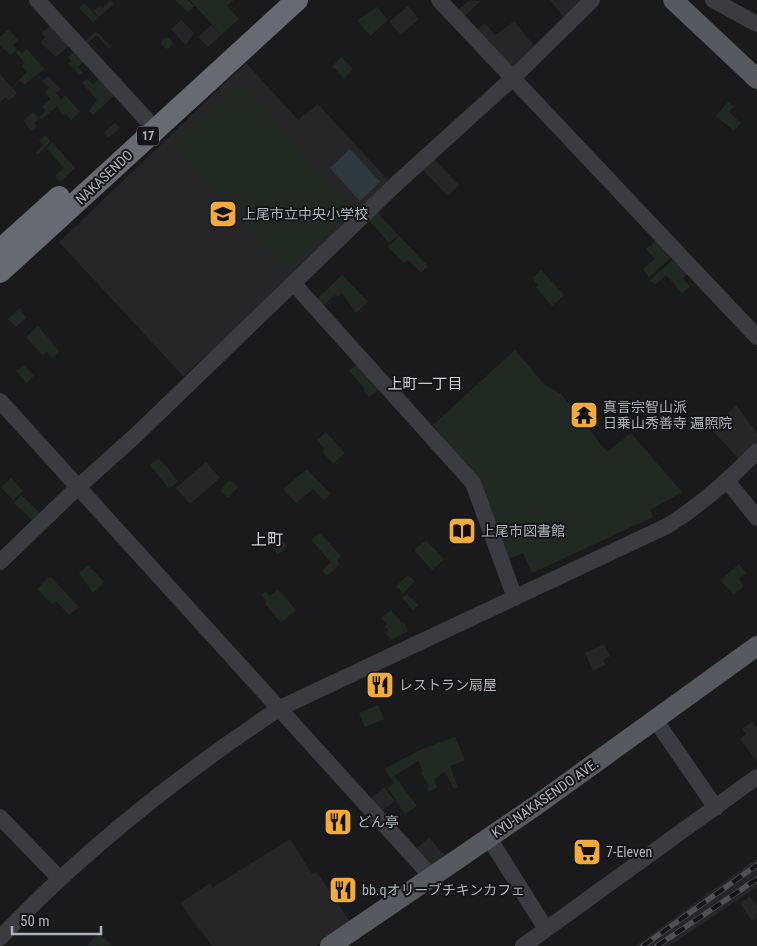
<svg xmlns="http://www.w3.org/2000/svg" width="757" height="946" font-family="'Roboto Condensed','Noto Sans JP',sans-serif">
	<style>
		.built { fill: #262629 }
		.green { fill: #212a22 }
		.water { fill: #2f3a40 }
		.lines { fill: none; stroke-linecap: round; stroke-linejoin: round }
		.minor { stroke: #3b3c41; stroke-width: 16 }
		.major { stroke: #575960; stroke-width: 20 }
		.highway { stroke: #676a72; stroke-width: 22 }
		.rail-casing { stroke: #4e5056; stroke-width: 5.5 }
		.rail { stroke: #151517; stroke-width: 4; stroke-dasharray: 11; stroke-linecap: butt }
		.labels { text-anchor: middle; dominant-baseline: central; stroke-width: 4; stroke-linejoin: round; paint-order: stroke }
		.shield { fill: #151517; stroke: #7f838a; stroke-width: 1 }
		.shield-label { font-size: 12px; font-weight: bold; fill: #acb2bb }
		.street-label { font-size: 14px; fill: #acb2bb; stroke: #151517 }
		.poi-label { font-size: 14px; fill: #acb2bb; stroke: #151517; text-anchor: start }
		.neighbourhood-label { font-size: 15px; fill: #cdd1d7; stroke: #151517 }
		.quarter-label { font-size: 16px; fill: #cdd1d7; stroke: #151517 }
	</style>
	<rect width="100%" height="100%" fill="#1a1a1c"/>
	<path class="built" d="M110,0L114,4L99,17L93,11L100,5L103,8Z
		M470,0L481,1L463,17L458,10Z
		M550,0H586L565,19Z
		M408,6L419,19L401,35L389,22Z
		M181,20L194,33L186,45L171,29Z
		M514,21L536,48L511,71L475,32L485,23L495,35Z
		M52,23L70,45L56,57L40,42L45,38L42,33Z
		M211,25L221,35L208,47L198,37Z
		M96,31L111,47L109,49L97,35L86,45L85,41Z
		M246,63L298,120L318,104L387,179V186L234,331L183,376L59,242Z
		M0,74L17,93L9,101L6,97L0,102Z
		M48,76L61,89L56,93L42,81Z
		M33,112L39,119L34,123L37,127L32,131L23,121Z
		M115,123L120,128L108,138L104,132Z
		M432,157L459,185L448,196L421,168Z
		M736,405L757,433V441L739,459L711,429Z
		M206,462L220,478L190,504L176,488Z
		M604,644L610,656L603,660L606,665L593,670L585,653Z
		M752,722L757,728V762L740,739L746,734L742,729Z
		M384,787L395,801L381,812L370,799Z
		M429,837L446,857L432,869L415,850Z
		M290,839L312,874L316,871L350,922L316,946H212L180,903L210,883L212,888Z
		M757,858V887L669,946H635Z
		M750,896L757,907V918L752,921L740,903Z"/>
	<path class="green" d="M175,0H188L194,6L188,12Z
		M190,0H234L227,6L239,19L221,35Z
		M84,3L98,18L93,22L79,8Z
		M377,7L388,20L370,36L357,20Z
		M9,29L18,40L13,45L17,50L10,55L0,45V37Z
		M161.5 43a5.5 5.5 0 1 1 11 0a5.5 5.5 0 1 1-11 0Z
		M27,49L44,69L24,85L19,80L27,72L22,66L25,63L15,52L19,50L22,54Z
		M77,49L86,60L78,67L83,73L79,76L72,66L70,67L68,64L71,61L68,57Z
		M342,57L353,69L344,78L332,66Z
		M101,77L116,94L93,115L89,111L97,100L82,83L87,79L93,84Z
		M241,84L354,210L287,271L173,145Z
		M50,87L62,100L65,95L80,112L71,120L66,114L63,116L57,106L42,119L39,117L46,111L42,106L50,99L45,92Z
		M728,102L734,107L729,112L741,123L734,131L716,116Z
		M45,135L51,141L38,154L36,152L43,145L39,140Z
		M52,142L75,168L60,182L55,176L64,168L47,148Z
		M377,212L398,235L389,243L369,220Z
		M399,236L428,266L421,273L408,260L404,263L388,247Z
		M658,239L673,256L649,277L643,269L655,259L646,249Z
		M675,258L688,273L683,278L690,287L682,293L666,275L655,285L650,280Z
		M541,270L564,295L552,306L536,287L538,285L532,278Z
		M342,275L368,302L356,313L342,293L338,297L335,295L323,306L317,299Z
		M20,308L26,318L16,327L8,319Z
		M38,326L59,351L52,358L47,352L42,355L26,337Z
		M515,350L545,385L561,394L607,452L631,433L682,492L650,510L653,517L532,573L523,553L506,560L476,479L433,425Z
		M358,363L380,388L369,397L364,391L365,389L349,371Z
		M24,365L34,376L26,383L16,371Z
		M326,432L345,453L333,464L322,451L325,449L317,440Z
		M159,458L178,481L169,489L150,465Z
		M307,469L331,494L324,500L313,489L296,503L283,489Z
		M11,478L23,491L13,500L1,487Z
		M230,480L238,487L228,498L220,490Z
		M21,495L41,514L33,521L14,503Z
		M272,530L287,546L278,555L273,548L275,546L269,539L266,541L263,539Z
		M320,533L341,556L337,561L340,564L327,576L322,571L331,562L311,540Z
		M426,540L444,559L432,570L414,550Z
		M739,564L746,573L739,579L744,586L734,595L720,580Z
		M88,565L104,582L93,593L79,573Z
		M408,575L415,582L403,593L396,586Z
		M50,576L79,607L69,615L56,601L52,604L37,589Z
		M278,589L296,610L281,623L265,604L267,602L261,595L266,591L270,596Z
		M407,594L418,605L413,610L402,598Z
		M391,610L402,623L404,622L408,631L392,640L385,633L388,630L385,627L387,624L381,618Z
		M378,705L384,719L365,727L359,713Z
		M455,737L465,760L450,766L458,787L454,789L445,772L434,779L437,787L429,792L427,788L429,786L421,773L423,771L418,761L394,776L417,806L405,814L388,788L394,783L384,769L422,749Z
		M99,933L112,946L87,945Z"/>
	<path class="water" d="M350,149L380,182L360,201L330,168Z"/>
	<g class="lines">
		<path class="minor" d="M37,0L146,119
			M439,0L757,337
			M713,0L757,24
			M294,284L473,483L515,598
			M0,401L431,876
			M728,482L757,518
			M0,562L78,487L135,436L397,183L512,79L592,0
			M656,721L716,808
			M0,817L59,878
			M489,838L546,929
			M0,938C83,851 179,775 280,708L667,526C701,505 729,480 757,451
			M523,946L757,777"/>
		<path class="major" d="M673,0L757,79
			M330,946L534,807L757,646"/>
		<path class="highway" d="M0,250L59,197
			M0,272L297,0"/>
		<defs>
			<path id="rail" d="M643,946L757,865
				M657,946L757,879"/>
		</defs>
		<use href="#rail" class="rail-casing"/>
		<use href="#rail" class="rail"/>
	</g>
	<defs>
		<symbol id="school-square" viewBox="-11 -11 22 22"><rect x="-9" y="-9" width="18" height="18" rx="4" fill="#f1aa3c" stroke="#151517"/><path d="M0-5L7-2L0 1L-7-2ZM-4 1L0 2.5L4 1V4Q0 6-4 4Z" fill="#111"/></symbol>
		<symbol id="temple-square" viewBox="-11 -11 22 22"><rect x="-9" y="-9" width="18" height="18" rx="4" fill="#f1aa3c" stroke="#151517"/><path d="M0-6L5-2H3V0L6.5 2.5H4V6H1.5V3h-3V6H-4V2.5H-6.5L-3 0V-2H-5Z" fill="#111"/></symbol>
		<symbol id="library-square" viewBox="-11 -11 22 22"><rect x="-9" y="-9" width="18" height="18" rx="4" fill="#f1aa3c" stroke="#151517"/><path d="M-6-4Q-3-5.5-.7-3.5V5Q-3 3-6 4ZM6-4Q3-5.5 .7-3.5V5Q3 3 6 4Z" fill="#111"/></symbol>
		<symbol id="restaurant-square" viewBox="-11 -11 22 22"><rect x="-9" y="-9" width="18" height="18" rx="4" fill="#f1aa3c" stroke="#151517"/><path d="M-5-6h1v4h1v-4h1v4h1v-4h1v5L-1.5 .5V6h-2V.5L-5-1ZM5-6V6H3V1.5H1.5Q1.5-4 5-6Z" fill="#111"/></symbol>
		<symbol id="supermarket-square" viewBox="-11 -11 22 22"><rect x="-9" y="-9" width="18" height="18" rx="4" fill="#f1aa3c" stroke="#151517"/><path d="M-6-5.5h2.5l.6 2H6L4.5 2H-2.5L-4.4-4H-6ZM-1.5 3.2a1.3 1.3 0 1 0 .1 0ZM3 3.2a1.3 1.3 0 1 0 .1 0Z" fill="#111"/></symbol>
	</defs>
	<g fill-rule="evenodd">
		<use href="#school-square" x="207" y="198" width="32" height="32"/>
		<use href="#temple-square" x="568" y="399" width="32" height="32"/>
		<use href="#library-square" x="446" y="515" width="32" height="32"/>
		<use href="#restaurant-square" x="364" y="669" width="32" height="32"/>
		<use href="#restaurant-square" x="322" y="806" width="32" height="32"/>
		<use href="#supermarket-square" x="571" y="836" width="32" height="32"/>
		<use href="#restaurant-square" x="327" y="874" width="32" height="32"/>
	</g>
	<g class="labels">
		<rect class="shield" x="137" y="126.5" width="22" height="19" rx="4"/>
		<g class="shield-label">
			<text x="148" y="136">17</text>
		</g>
		<g class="street-label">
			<text transform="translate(104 177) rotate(-43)">NAKASENDO</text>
			<text transform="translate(545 798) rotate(-35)">KYU-NAKASENDO AVE.</text>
		</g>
		<g class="poi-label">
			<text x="242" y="214">上尾市立中央小学校</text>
			<text x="603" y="407">真言宗智山派<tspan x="603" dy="16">日乗山秀善寺 遍照院</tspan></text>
			<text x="481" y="531">上尾市図書館</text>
			<text x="399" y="685">レストラン扇屋</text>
			<text x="357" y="822">どん亭</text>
			<text x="606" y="852">7-Eleven</text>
			<text x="362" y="890">bb.qオリーブチキンカフェ</text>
		</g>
		<g class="neighbourhood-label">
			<text x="425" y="384">上町一丁目</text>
		</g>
		<g class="quarter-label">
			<text x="267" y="539">上町</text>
		</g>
	</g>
	<path d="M12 926v8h89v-8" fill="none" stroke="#acb2bb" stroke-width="2.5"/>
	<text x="20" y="926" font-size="15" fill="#acb2bb" stroke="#151517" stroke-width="4" paint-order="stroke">50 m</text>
</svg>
